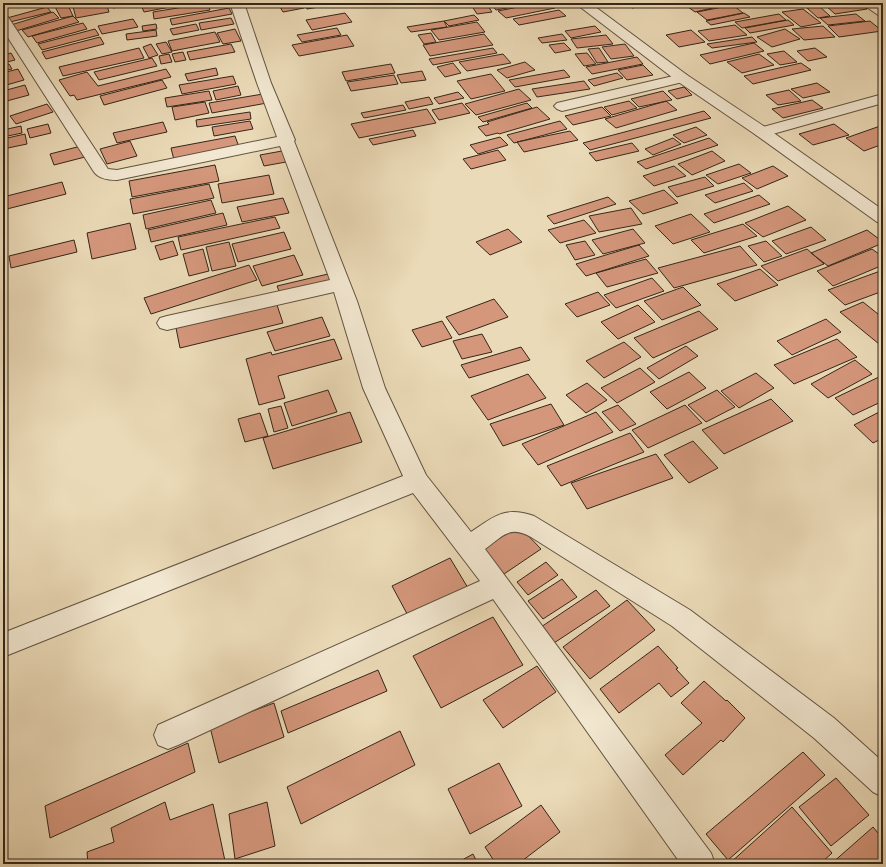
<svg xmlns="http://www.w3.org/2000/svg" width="886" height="867" font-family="'Sorts Mill Goudy',serif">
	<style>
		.building { fill: #d5977c; stroke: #342618 }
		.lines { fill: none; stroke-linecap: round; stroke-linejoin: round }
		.minor-casing { stroke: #625340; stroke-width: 2 }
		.tertiary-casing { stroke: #625340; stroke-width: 2 }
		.minor { fill: #f2e7d0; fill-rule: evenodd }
		.tertiary { fill: #f2e7d0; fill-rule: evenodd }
	</style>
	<rect width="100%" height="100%" fill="#ebdab7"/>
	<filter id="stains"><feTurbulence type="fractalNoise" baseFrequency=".005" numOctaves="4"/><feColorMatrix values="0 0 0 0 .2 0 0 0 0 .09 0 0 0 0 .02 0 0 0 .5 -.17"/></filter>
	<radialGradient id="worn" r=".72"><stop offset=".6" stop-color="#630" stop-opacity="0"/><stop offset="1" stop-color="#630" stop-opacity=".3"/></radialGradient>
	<path class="building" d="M67,3L73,16L61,18L54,5Z
		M72,3H106L109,12L76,18Z
		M111,3H142L113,8Z
		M152,3H191L144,12L141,5Z
		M208,3L210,10L154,19L153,12Z
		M300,3L304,8L283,12L280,7Z
		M304,3H343L307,9Z
		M392,3H416L395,7Z
		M470,3H486L492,12L477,14Z
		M490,3H534L496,10Z
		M539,3H549L555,8L506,18L498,11Z
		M627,3H661L632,8Z
		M724,3L726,5L695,12L684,4Z
		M835,3H859L867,9L835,14L824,4Z
		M733,5L743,13L707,20L697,12Z
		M819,6L830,16L818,18L807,8Z
		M47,7L51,12L10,22L7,18Z
		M229,8L232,14L172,25L170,19Z
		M803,9L821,23L801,27L782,12Z
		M559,10L566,16L519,25L513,19Z
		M53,12L59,18L16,31L11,25Z
		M345,13L352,22L312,30L306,20Z
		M744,13L750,17L711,25L706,21Z
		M779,14L786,20L742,28L735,22Z
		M856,14L865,21L828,25L820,18Z
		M474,15L479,20L449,26L444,21Z
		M73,16L79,22L28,37L22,30Z
		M231,18L234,24L201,30L199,23Z
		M133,19L138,27L102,34L98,26Z
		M788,20L794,25L750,33L745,28Z
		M444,21L447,27L411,32L407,27Z
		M870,21L882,31L839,37L828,26Z
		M477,22L485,32L439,40L431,30Z
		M83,23L87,29L37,43L32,36Z
		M156,24L157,29L143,31L142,26Z
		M196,24L199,30L173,35L170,29Z
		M735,25L747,35L709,41L698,31Z
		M595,26L601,32L571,38L565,31Z
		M823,26L835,37L804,40L792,29Z
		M337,28L341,35L302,42L297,35Z
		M95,29L99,35L42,50L38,44Z
		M235,29L241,41L223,44L217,33Z
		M785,29L800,39L772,47L757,37Z
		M156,30L157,36L127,40L126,34Z
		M691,30L705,42L679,47L666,35Z
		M215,32L220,42L172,51L168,41Z
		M431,33L436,42L424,44L418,35Z
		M484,34L493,45L430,56L423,45Z
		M562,34L567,40L542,43L538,38Z
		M347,35L354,46L299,56L292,45Z
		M606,35L613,44L577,48L571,39Z
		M100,37L104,44L46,59L42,52Z
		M752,37L757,42L712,48L707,44Z
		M166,42L172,52L162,54L156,44Z
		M564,43L571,50L555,53L549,45Z
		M754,43L764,51L710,64L700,55Z
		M151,44L158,55L149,58L143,47Z
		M231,44L235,52L190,60L187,52Z
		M625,44L634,56L611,59L602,47Z
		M139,48L144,58L63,76L59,67Z
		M493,48L497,53L433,65L429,59Z
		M599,48L608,62L597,63L588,49Z
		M815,48L827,57L808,61L797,51Z
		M784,51L797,62L780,65L767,54Z
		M183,52L186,60L175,62L172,54Z
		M11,53L15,60L3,63V55Z
		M587,53L596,64L584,66L575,54Z
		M169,54L172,62L161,64L159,56Z
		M503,54L511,63L467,71L459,62Z
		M759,54L774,65L742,73L727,62Z
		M637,57L643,64L592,74L586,67Z
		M152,58L157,66L99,80L94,72Z
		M525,62L535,70L507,78L497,70Z
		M453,63L461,73L445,77L437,67Z
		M801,63L811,70L753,84L744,76Z
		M9,64L12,69L3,71V65Z
		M391,64L395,73L346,81L342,72Z
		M643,65L653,75L627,80L618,70Z
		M216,68L218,75L188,81L185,74Z
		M18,69L24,80L3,86V73Z
		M166,69L171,77L77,100L74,95L70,96L59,80L87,72L98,86Z
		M564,70L570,77L515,87L509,80Z
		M422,71L426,80L401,83L397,75Z
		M617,73L623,78L594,86L588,80Z
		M491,74L505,91L471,99L457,81Z
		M394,75L398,84L351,91L347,82Z
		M233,76L236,84L182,94L179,85Z
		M162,80L167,88L104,105L100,96Z
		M584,81L590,89L537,97L532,89Z
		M817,83L830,92L803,98L791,89Z
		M25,85L29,95L3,102V91Z
		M238,86L241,95L216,100L213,91Z
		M684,87L692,95L677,99L668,91Z
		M519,89L531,100L476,115L465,104Z
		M789,90L801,101L778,105L766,95Z
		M209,91L212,100L167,107L165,98Z
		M663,91L672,100L639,107L631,99Z
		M458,92L464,98L439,104L434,98Z
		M263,94L267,103L212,113L209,103Z
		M429,97L433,104L409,109L405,102Z
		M812,100L823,108L783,118L772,109Z
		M629,101L637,108L612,115L604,107Z
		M666,101L677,110L616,128L605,119Z
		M205,102L209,113L175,120L172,107Z
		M462,103L470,113L439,120L432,110Z
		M527,103L532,108L483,122L478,117Z
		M47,104L53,112L16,124L10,116Z
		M403,105L406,110L364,118L361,113Z
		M537,107L550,119L499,134L498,133L486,136L478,127L489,124L487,122Z
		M602,107L611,116L573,125L565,116Z
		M427,109L436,123L359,138L351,124Z
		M704,111L711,118L590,150L583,143Z
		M250,112L251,119L197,127L196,120Z
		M250,121L253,129L214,136L212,127Z
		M560,121L567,129L514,143L507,135Z
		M163,122L167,132L117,143L113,133Z
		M48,124L51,133L30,138L27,129Z
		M834,124L849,135L813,145L799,134Z
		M883,125V144L864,151L846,138Z
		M21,126L22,133L3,137V130Z
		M696,127L707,135L684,143L673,135Z
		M413,130L416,136L373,145L369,139Z
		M570,131L578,140L524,152L517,142Z
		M25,134L27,144L3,149V139Z
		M235,136L239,147L174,160L171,148Z
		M500,137L508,145L478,154L470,145Z
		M673,138L681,144L653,155L645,149Z
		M709,138L718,145L646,169L637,162Z
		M130,141L137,156L107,164L100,149Z
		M632,143L639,151L596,161L589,153Z
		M81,146L85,157L54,165L50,154Z
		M498,150L506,160L471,169L463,159Z
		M282,151L286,162L264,166L260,155Z
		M712,151L725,161L692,175L678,164Z
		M739,164L751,173L718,184L706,175Z
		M215,165L219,181L132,197L129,181Z
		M674,166L686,176L654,186L643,176Z
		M773,166L788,176L757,189L742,178Z
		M269,175L274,194L222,203L218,184Z
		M705,177L714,186L677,197L668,187Z
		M62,182L66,194L3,210V197Z
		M744,183L753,191L715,203L705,195Z
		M209,184L214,198L133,214L130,199Z
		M664,190L678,203L643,214L629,201Z
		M759,195L770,204L714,223L704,214Z
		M608,197L616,204L554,224L547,216Z
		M283,198L289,213L242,222L237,207Z
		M211,200L216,213L146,229L143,215Z
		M788,206L806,220L763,237L745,223Z
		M631,208L642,224L599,232L589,216Z
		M223,213L227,225L151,242L148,230Z
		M691,214L710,232L673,244L655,226Z
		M275,217L280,228L181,250L178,237Z
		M584,220L596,233L560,243L548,230Z
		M130,223L136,249L92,259L87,233Z
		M743,224L757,236L704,253L691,240Z
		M811,227L826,240L786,254L772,241Z
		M508,229L522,242L490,255L476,242Z
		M633,229L645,243L603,254L592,240Z
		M867,230L883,242V243L828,266L811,253Z
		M284,232L291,249L238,262L232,244Z
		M74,240L77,252L11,268L9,256Z
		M173,241L178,255L160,260L155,246Z
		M585,241L595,255L575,260L566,245Z
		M766,241L782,256L764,262L748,246Z
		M229,242L236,266L212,271L206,247Z
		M639,245L649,256L586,276L576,264Z
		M740,246L757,265L674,288L658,268Z
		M203,249L209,271L189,276L183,254Z
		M807,249L824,264L778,281L761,266Z
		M872,249L883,257V265L833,286L817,271Z
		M294,255L303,275L262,286L253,266Z
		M646,259L658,273L607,287L596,273Z
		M249,265L257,280L151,314L144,298Z
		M760,269L778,285L735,301L717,284Z
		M883,270V291L845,305L828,290Z
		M328,274L332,284L281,296L277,286Z
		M652,278L664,291L616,308L604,295Z
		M683,287L701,305L662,320L644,301Z
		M598,292L610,305L577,317L565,304Z
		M494,299L508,317L459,335L446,317Z
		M863,302L883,318V342L879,344L840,312Z
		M277,305L283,323L180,348L176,328Z
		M638,305L655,322L618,339L601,322Z
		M699,311L718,329L653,358L634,338Z
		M322,317L330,336L275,351L267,332Z
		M826,319L841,332L792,355L777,341Z
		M442,321L452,338L422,347L412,330Z
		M482,334L492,352L462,359L453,341Z
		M334,339L342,359L278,376L285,398L259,405L246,359L271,352L272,355Z
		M837,339L857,357L794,384L774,365Z
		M624,342L641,357L604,378L586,361Z
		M686,346L698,356L659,379L647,368Z
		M521,347L530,360L469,378L461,365Z
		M855,360L872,374L828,398L811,384Z
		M640,368L655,382L617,403L601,388Z
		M689,372L706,388L667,409L650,392Z
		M756,373L774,388L739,408L721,391Z
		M528,374L546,398L488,420L471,396Z
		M881,376L883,378V401L853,415L835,398Z
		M587,383L607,400L586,413L566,395Z
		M328,390L337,412L292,426L284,403Z
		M717,390L735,407L706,422L688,405Z
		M771,399L793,421L724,454L702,430Z
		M551,404L564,425L503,446L490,424Z
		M618,405L636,424L620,431L602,412Z
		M685,405L702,423L648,448L632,430Z
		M281,406L288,428L274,432L268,409Z
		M883,410V438L873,443L854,425Z
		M350,412L362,442L273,469L263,438Z
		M596,412L613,432L538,465L522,444Z
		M260,413L268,436L245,442L238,419Z
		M630,433L644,452L561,486L547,466Z
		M693,441L718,468L689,483L664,455Z
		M656,454L673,478L587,509L571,483Z
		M517,524L541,549L504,574L481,548Z
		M450,558L471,593L412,623L392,586Z
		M546,562L558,575L528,595L517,582Z
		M562,579L577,597L543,619L528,601Z
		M596,590L610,606L554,643L541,627Z
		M627,600L655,630L590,679L563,647Z
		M493,617L523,665L441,708L413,656Z
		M658,646L678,668L676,669L689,683L671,697L659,683L619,713L600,689Z
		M537,666L556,692L503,728L483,700Z
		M378,670L387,691L288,733L281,711Z
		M704,681L726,701L727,700L745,718L723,742L721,740L683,775L665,755L702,723L681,703Z
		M274,703L284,737L219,763L210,727Z
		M400,731L415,765L301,824L287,787Z
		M188,743L195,772L50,838L45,806Z
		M803,752L825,775L728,860L706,834Z
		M499,763L522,806L470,834L448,789Z
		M836,778L869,815L831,846L799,807Z
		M165,802L170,820L213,804L225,861L218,864H88L87,852L114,842L111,828Z
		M267,802L275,846L235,859L229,814Z
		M541,805L560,832L518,864H496L485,847Z
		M792,807L832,853L820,864H729Z
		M873,827L883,839V864H831Z
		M473,854L478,864H455Z"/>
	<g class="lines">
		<defs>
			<path id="minor" d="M230,3H244L271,83L295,140L294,141L357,301L385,388L426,475L471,532C494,516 505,506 534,516L690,610L834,718L883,762V797L873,792L814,738L672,626L531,537C509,525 503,536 485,549L711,853L715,864H681L493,599L178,745L168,749L158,745L154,735L158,725L480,581L413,493L3,657V633L403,476L363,388L334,292L167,330L160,328L157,323L160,318L167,316L330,280L280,146L117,180C109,180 99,179 94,172L3,30V16L8,17L10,20L108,169L117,170L277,137L257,83Z
				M861,3H877L883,6V16L878,15Z
				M682,74L687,75L689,78L687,81L562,111L557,109L554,106L557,103Z
				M883,94V103L762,137L756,135L754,132L756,129Z"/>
			<path id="tertiary" d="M575,3H590L687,75L768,129L883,210V223L877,222L756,135L677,81Z"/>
		</defs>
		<use href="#minor" class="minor-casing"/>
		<use href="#tertiary" class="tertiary-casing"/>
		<use href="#minor" class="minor"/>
		<use href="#tertiary" class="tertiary"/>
	</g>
	<rect width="886" height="867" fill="none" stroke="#ebdab7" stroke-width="16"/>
	<rect x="4" y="4" width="878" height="859" fill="none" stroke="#342618" stroke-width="2"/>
	<rect x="8" y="8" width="870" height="851" fill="none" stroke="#342618"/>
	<rect width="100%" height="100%" filter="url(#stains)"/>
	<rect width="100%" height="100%" fill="url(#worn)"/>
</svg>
